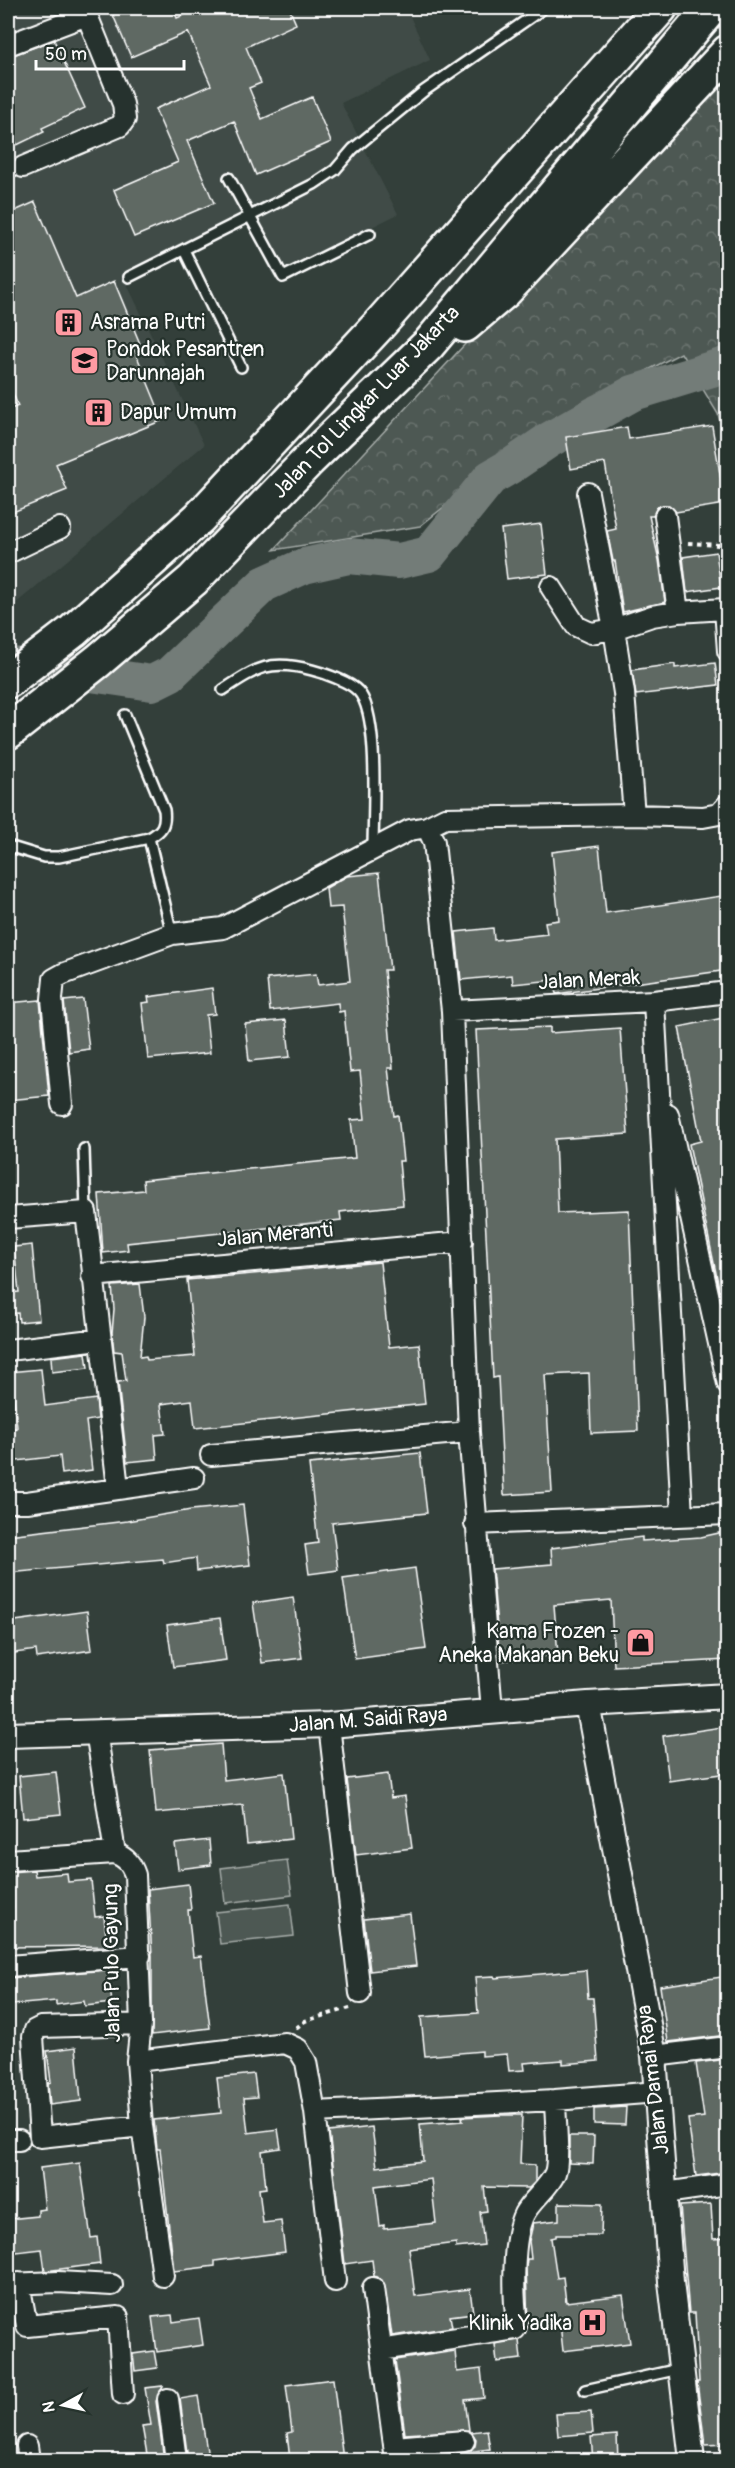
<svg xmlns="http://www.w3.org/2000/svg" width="735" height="2468" font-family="Pangolin,sans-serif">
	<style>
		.built { fill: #404c47 }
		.green { fill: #4d5853; stroke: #a6aca9; stroke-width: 1.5 }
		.forest { fill: url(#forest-crowns); stroke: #a6aca9; stroke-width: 1.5 }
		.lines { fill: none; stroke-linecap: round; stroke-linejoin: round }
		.river { stroke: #737b78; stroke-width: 36 }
		.building { fill: #5f6964; stroke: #fff; stroke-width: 1.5; fill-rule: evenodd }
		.service-casing { stroke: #fff; stroke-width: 14 }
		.minor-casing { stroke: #fff; stroke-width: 24 }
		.tertiary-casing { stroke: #fff; stroke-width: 28 }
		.motorway-casing { stroke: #fff; stroke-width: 38 }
		.path { stroke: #fff; stroke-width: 4; stroke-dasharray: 4.5 4.5; stroke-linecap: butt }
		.service { stroke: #26332d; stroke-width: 9 }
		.minor { stroke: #26332d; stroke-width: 20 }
		.tertiary { stroke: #26332d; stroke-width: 24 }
		.motorway { stroke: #26332d; stroke-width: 33 }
		.labels { text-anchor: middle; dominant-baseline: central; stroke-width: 4.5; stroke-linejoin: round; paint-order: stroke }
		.poi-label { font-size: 21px; fill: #fff; stroke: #26332d; text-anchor: start }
		.street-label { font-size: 21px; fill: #fff; stroke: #26332d }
	</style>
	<defs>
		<pattern id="forest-crowns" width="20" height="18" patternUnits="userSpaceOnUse" patternTransform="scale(1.5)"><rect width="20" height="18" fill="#4d5853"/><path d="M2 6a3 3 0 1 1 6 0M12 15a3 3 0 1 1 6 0" fill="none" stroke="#68716d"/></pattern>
	</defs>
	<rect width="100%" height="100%" fill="#333f3a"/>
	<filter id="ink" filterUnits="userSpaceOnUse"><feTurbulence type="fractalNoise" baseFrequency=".0167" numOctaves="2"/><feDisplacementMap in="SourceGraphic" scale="12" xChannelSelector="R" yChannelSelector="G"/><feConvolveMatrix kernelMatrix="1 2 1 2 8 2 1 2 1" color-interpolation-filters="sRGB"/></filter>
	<g filter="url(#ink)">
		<path class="built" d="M8,8H406L430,60L341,103L398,214L273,276L246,219L123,276L204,445L8,610Z"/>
		<path class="green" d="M287,1860L292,1895L225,1903L221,1868Z
			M290,1904L294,1936L220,1944L216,1912Z"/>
		<path class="forest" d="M727,62V447L718,414L681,353L557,417L420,526L274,550Z"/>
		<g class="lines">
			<path class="river" d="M8,665L43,667L152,683L170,674L264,584L304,566L349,556L399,561L429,554L490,478L514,464L549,440L633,393L728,364"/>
		</g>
		<path class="building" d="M110,8H173L177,18L200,8H289L296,24L246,47L261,83L249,88L262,119L312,97L331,142L256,175L234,121L187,141L214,203L134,237L114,190L178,162L155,109L211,85L188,32L131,57Z
			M54,40L85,108L42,128L44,132L17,145L8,124V57Z
			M35,202L76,298L114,281L141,346L134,349L163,420L56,464L67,490L8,514V410L18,406L8,381V214Z
			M712,426L725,504L676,512L669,505L657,507L653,516H649L659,560L665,602L623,612L615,561H613L607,531L616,529L605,463L571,469L566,437L627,427L629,439Z
			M541,524L547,574L507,579L501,529Z
			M716,552L721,587L687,592L683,557Z
			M715,663L718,685L636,695L632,670L675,664V668Z
			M599,846L606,913L728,895V970L556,994L554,980L513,984L512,975L461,980L456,932L493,928L494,940L547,934L545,922L559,920L552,852Z
			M379,873L390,970H384L393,1068H388L394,1116L398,1115L403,1161H399L403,1205L340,1212L341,1220L127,1243L128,1250L103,1253L99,1194L144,1190L143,1180L355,1158L351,1120L365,1119L360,1071L350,1072L344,1011L339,1012L338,1003L270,1011L267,979L316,974L318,985L350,981L342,907L328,908L326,888L347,876Z
			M212,988L215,1014L206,1015L210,1053L148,1059L142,1003L149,1002L148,997Z
			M83,999L89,1049L69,1052L64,1001Z
			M40,1000L49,1096L8,1100V1003Z
			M728,1017V1072L721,1074L728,1110V1292H720L689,1144L701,1141L679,1027Z
			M286,1020L290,1057L249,1061L245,1024Z
			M550,1027V1033L620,1028L628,1134L555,1139L558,1213L629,1210L638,1431L591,1433L589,1373L545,1375L552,1492L504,1495L498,1377L493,1378L476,1030Z
			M32,1245L39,1320L19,1322L18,1313L8,1314V1293L19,1292L14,1247Z
			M380,1262L389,1347L419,1344L425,1404L195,1428L192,1400L161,1404L165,1434L155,1435L157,1459L127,1462L118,1382L126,1381L122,1352L114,1351L112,1333L114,1309L112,1286L140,1284L144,1317L140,1357L146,1356L147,1360L195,1356L187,1280Z
			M86,1353L88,1368L52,1372L51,1357Z
			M41,1369L45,1406L96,1399L98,1419L86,1421L92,1470L62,1474L60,1456L8,1462V1429L17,1428L13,1388H8V1372Z
			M420,1453L427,1513L332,1523L338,1570L309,1574L305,1545L318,1543L309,1464Z
			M243,1505L250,1565L197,1571L196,1558L164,1563L163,1559L8,1573V1535L127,1521L191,1510Z
			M728,1531V1660L614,1666L611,1600L554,1605L558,1655L500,1661L492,1569L552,1564L551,1548L642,1537V1541L701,1537Z
			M415,1568L426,1649L355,1659L343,1578Z
			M293,1597L302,1658L262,1663L253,1603Z
			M87,1611L92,1650L37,1658L36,1650L8,1654V1622Z
			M220,1618L226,1660L173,1667L167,1625Z
			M728,1726V1773L669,1781L663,1736Z
			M221,1744L224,1780L284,1773L291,1839L247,1844L243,1805L156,1813L150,1750Z
			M56,1772L61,1814L23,1818L19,1776Z
			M388,1774L391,1798L405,1796L412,1848L356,1855L347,1779Z
			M209,1840L211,1865L178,1869L175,1844Z
			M34,1870L35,1876L67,1873L68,1882L91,1880L95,1917L104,1916L107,1946L8,1947V1907H13L10,1872Z
			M188,1884L191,1910H188L193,1957L201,1956L210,2028L152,2035V1956L148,1889Z
			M410,1914L416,1966L370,1971L364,1919Z
			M108,1970L112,2003L85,2006L84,2001L56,2005V2001L12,2005L9,1978Z
			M586,1970L588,1998H593L598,2061L563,2064V2060L524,2063L525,2070L509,2071L507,2054L482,2056V2051L425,2056L421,2017L478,2013L475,1977L494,1976L495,1978Z
			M728,1976V2035L668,2042L660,1986Z
			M76,2047L81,2101L50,2105L48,2083L51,2082L47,2051Z
			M728,2059V2172L696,2176L688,2119L704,2117L696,2063Z
			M254,2074L257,2097L244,2098L248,2133L278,2129L281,2148L262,2151L266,2188L259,2189L263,2223L281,2221L285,2252L215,2261V2266L174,2271L160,2149H157L154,2120L221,2113L217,2078Z
			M626,2107L625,2125L594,2124V2109Z
			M500,2115H522L520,2164L535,2165V2182L529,2188L484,2187L487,2211L480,2212L484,2245L456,2248V2243L409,2249L415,2296L470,2289L473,2313L450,2316L452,2327L392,2336L385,2286L382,2280L374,2276L372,2260L345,2264L329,2132L372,2127L377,2167L423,2161L420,2124L463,2121L462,2117ZM431,2179L436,2223L384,2229V2225L380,2226L375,2186Z
			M569,2136H594L593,2164L569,2163Z
			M80,2163L91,2238L97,2237L100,2264L45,2271L42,2249L8,2253V2219L38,2216V2210L45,2209L40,2168Z
			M559,2203L602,2204L601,2235H556V2237L551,2238L557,2278L563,2277L566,2302L623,2295L630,2343L563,2351L560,2324L528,2327L526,2267L527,2259H531L529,2241L532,2228L533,2223L559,2220Z
			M711,2204L713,2239L728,2238V2444L705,2445L697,2382H699L695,2313H689L680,2206Z
			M172,2315L173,2322L199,2318L203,2345L157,2352L152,2317Z
			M519,2340L521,2359L497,2362L495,2344Z
			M154,2351L157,2368L135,2371L133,2354Z
			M455,2351L457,2372L481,2369L484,2398L465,2400L469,2430L405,2434L395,2360Z
			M333,2379L343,2460H290L287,2433L292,2432L286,2385Z
			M163,2386L156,2401L164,2460H148L142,2426L151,2425L145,2388Z
			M198,2396L208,2457L188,2460L180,2399Z
			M591,2412L593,2433L558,2436L556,2414Z
			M487,2430L490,2449L467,2452L475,2446L476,2439L471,2432Z
			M617,2435L618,2460H593L591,2437Z
			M454,2454L439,2456L440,2460H408V2458Z"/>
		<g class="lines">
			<defs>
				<path id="service" d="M229,178L283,277L370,234
					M184,250L241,367
					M129,277L314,184L335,170L353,149L424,91L541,10L540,8
					M223,690C258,667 270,659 312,670C324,673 350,682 358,691C380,713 373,815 373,848
					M125,715L164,810C166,825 162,831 149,838
					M8,846L44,857H59L149,838L172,934
					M84,1149L86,1212
					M585,2390L679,2369"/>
				<path id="minor" d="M8,45L87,15
					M23,167L120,126L125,119L123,104L84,8
					M588,493L614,629L652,616L678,612L665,516
					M8,553L60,528
					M678,612L725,609L728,651
					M634,815L703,817L719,814L728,804
					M427,827L434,842L452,1011L469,1432L492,1711
					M654,1001L682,1516
					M452,1011L654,1001L728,992
					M62,1104L52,999L54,979L63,974L172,934L223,928L410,830L427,827L445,818L634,815L624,693L614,629L591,633L576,626L551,587
					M668,1114L728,1384
					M8,1218L86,1212L118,1488
					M92,1276L462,1242
					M8,1350L100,1339
					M211,1455L469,1432
					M8,1502H27L194,1478
					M475,1524L728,1514
					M329,1725L360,1993
					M96,1731L115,1853C126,1858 131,1863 135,1875L141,2024L137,2061
					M8,1860L115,1853
					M8,1966L140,1956
					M141,2024L41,2027L35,2030L33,2037L40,2137L142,2126
					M654,2056L728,2047
					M315,2112L555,2100L658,2092
					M8,2140H19
					M665,2193L728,2184
					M163,2276L142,2126L137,2061L285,2043L298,2049L306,2062L315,2112L335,2281
					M19,2283L27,2326L118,2317L123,2394
					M8,2284L58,2282L112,2285
					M373,2288L396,2460
					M381,2350L515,2329L517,2323C513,2295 512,2238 524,2214C532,2199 549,2188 555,2173C560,2159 555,2117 555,2100
					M168,2399L176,2460
					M27,2446L29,2460
					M395,2447L464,2441"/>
				<path id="tertiary" d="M588,1704L654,2056L671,2282L692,2460
					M8,1735L329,1725L588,1704L728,1696"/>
				<path id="motorway" d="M465,325L505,291L728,52
					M8,681L73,631L199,518L378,326L660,8
					M8,732L98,661L193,580L309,460L428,345L711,8"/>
			</defs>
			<use href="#service" class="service-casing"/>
			<use href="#minor" class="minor-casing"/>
			<use href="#tertiary" class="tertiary-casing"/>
			<use href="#motorway" class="motorway-casing"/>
			<path class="path" d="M688,543L719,545L728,550
				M296,2028L305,2021L350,2008"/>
			<use href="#service" class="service"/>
			<use href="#minor" class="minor"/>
			<use href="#tertiary" class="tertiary"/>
			<use href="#motorway" class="motorway"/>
		</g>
	</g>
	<defs>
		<symbol id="building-square" viewBox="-11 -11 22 22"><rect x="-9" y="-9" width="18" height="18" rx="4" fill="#ff9aa2" stroke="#26332d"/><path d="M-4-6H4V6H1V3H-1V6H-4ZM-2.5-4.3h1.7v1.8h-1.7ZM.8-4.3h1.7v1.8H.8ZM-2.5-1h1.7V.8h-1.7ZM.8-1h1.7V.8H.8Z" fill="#111"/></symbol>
		<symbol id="school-square" viewBox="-11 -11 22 22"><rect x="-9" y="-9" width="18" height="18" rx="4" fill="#ff9aa2" stroke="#26332d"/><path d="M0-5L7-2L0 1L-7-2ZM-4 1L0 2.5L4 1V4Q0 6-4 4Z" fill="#111"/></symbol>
		<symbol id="shop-square" viewBox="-11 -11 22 22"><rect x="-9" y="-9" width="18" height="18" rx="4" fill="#ff9aa2" stroke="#26332d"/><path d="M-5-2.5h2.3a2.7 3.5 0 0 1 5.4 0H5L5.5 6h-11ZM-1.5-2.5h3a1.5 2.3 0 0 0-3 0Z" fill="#111"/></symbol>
		<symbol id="hospital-square" viewBox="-11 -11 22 22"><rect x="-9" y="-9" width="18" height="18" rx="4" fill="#ff9aa2" stroke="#26332d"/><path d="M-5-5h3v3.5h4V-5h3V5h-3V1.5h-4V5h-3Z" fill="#111"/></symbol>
	</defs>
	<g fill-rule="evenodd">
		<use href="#building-square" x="52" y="306" width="33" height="33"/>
		<use href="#school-square" x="68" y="344" width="33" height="33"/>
		<use href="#building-square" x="82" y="396" width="33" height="33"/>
		<use href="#shop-square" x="624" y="1626" width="33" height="33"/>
		<use href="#hospital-square" x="576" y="2306" width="33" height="33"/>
	</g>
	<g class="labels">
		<g class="poi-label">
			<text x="90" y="322">Asrama Putri</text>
			<text x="106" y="349">Pondok Pesantren<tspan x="106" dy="24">Darunnajah</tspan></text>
			<text x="120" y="412">Dapur Umum</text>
			<text x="619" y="1631" text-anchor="end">Kama Frozen -<tspan x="619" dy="24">Aneka Makanan Beku</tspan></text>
			<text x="572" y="2323" text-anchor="end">Klinik Yadika</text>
		</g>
		<g class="street-label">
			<text transform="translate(366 402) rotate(-46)">Jalan Tol Lingkar Luar Jakarta</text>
			<text transform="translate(589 980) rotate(-3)">Jalan Merak</text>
			<text transform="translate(275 1235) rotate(-5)">Jalan Meranti</text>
			<text transform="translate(368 1720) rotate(-4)">Jalan M. Saidi Raya</text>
			<text transform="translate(112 1963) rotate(-91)">Jalan Pulo Gayung</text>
			<text transform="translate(653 2080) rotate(-97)">Jalan Damai Raya</text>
		</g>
	</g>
	<rect width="735" height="2468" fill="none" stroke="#26332d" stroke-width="30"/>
	<rect x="15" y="15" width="705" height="2438" fill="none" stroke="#fff" stroke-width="2" filter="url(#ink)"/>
	<g transform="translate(63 2405) rotate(262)" stroke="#26332d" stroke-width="4.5" paint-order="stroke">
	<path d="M0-4.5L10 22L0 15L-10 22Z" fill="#ffffff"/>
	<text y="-9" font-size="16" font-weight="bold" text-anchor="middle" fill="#ffffff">N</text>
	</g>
	<path d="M36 60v9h148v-9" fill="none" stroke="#ffffff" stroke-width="3"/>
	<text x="45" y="60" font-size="18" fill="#ffffff" stroke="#26332d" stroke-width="4.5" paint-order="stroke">50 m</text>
</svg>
